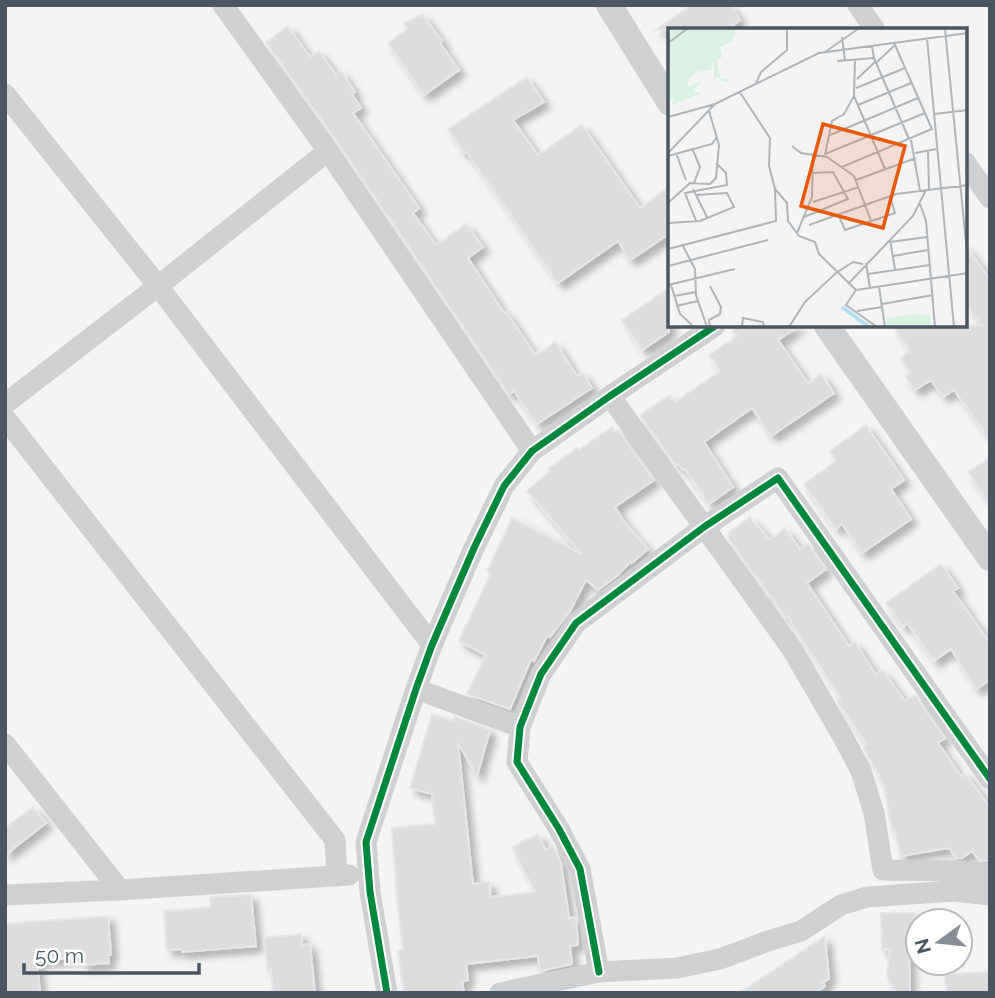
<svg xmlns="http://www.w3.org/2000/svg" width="995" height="998" font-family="Raleway,sans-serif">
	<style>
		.building { fill: #ddddde; stroke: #e5e6e7; stroke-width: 2; filter: url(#shadow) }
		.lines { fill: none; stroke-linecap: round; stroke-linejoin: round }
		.minor { stroke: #ced0d2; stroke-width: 21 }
		.tertiary { stroke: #ced0d2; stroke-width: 26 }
		.cycleway-casing { stroke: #fff; stroke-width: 11 }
		.cycleway { stroke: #00873e; stroke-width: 7 }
		.inset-river { fill: none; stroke: #aee2f0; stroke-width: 3.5 }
		.inset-road { fill: none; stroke: #b0b5b9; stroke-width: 2 }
		.view { fill: #e8590c; fill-opacity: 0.15; stroke: #e8590c; stroke-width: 3.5 }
		.inset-edge { fill: none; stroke: #4a5661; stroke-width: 3.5 }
	</style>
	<defs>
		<filter id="shadow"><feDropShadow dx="6" dy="6" stdDeviation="3.5" flood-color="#0004"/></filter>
	</defs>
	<rect width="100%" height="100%" fill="#f4f4f4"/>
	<path class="building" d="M692,5H730L740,20L727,30H656Z
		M422,14L442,41L440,43L459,70L424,95L388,43L407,29L404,23Z
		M288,26L310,57L319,51L336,75L341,71L355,92L352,94L361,108L353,113L419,208L413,213L436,245L466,224L483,247L468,258L504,313L506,312L535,354L539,352L540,353L555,342L577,376L583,373L592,388L537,424L514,391L509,394L339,144L266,42Z
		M527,77L544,102L513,120L538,155L582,125L640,208L669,187V234L630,260L618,241L558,283L467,152L464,153L448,129Z
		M965,245L990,280V440L954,390L943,397L931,380L915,390L905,376L911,372L901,358L910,351L893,326H982L965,302Z
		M669,288V332L642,350L622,320Z
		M730,326H799L778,340L808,383L821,374L834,393L771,436L752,408L704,442L733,487L709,504L685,469L683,470L678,463L676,465L640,415L670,395L675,402L720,371L709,355L737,336Z
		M866,425L904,480L891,489L911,519L862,553L842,524L836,529L804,484L836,461L830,451Z
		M612,427L615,432L618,430L654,480L615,507L625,523L648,549L632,563L631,561L618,575L598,590L586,580L570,611L550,637L547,636L534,661L531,659L510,709L467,694L486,655L459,641L491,573L487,571L512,518L582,554L527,491L550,471L548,469L577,448L579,450Z
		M990,458V504L968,472Z
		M750,517L770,540L785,528L800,549L808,544L826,569L807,583L849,646L855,642L876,675L882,670L905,701L915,695L945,738L938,743L961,776L965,773L990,808V861L979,860L972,851L962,858H956L949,848L900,856L895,830H892L884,785L864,748L867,745L837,701L841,699L788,617L786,618L772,597H771L728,538L729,532Z
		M941,564L958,588L953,591L990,643V680L976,689L951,649L934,661L907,623L903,627L886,603Z
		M432,714L454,721L455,717L490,730L477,776L458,743L473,884L489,882L491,897L535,892L512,847L538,834L546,850L553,846L561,863L569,918L576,917L578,945L570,946L572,964L540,971L538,956L466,964L468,980L462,981L464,993H404L398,951L403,950L397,898L392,828L435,824L432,794L410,788Z
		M33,807L46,823L5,855V828Z
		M251,895L256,946L182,952V949L167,950L164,911L211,907L210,897Z
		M881,913H914V949H909L910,993H895L887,975L890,949L882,950Z
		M108,916L111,955H108L109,963L83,965V957L37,961L40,993H5V924Z
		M301,934L302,945L310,944L315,993H273L271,969H267L264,938Z
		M825,936L829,979L823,982L825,986L815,993H739Z
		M990,972V993H946L945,974Z"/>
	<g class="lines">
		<path class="minor" d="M223,5L328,151L532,451
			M858,5L875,30
			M5,94L158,286L432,645
			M965,162L990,198
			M610,396L792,649L842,735L861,771L874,813L883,870L963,871L990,874
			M5,404L158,286L328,151
			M5,418L335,840L337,876
			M416,689L520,727
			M5,744L120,890
			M5,895L120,890L349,875
			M599,972L580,869L559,829L517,762L520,727L541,674L576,623L704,527L778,478L990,779
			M387,993L370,892L366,842L416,689L432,645L474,548L504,486L532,451L610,396L715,326
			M500,993L599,972L677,968L720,959L768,941L801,931L841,905L867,897L954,891L990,895"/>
		<path class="tertiary" d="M609,5L670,103
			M827,326L990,558"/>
		<defs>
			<path id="cycleway" d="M599,972L580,869L559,829L517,762L520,727L541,674L576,623L704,527L778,478L990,779
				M387,993L370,892L366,842L416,689L432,645L474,548L504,486L532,451L610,396L715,326"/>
		</defs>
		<use href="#cycleway" class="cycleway-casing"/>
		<use href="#cycleway" class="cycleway"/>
	</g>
	<g transform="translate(668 28)">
		<rect width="299" height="299" fill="#f4f4f4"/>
		<path d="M0,1H68L65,13L52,19L54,29L49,31L52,50L61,52L57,54L49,49L46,53V32L43,42L28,44L20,53V59L34,52L25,63L33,65L4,77L5,71L0,72ZM248,286L262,288L263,299H220L218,290Z" fill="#d9f2e3"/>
		<path class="inset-river" d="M174,279L201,299"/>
		<path class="inset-road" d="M277,1L300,235M174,9L177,32M259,10L286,299M0,15L19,1M157,24L190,1M206,30L241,111M169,33L206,30L204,18M189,51L207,34M88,55L93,44L119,22V1M188,60L237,40M71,63L102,110L101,138L107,161L119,175L120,193L131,208L147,214L151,226L188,262L178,277L209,299M186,68L217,141M190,77L243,55M266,86L300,82M0,89L47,76L151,25L300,5M162,107L250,70M243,112L252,163M124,118L133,125L159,129L186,148L203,193M24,120L32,139L26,155M260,122L261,161M0,125L47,76M8,125L18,152M247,125L269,121M157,126L257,85M157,127L164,93L176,86L186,68L187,31M0,128L44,116L49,109M174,139L264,101L227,17L208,35M188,152L248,130M25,161L39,189M145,174L191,159M0,175L22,155L42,156L48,150L51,117L41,83M252,176L258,193L267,299M170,186L177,202L227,185L222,168M136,189L180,171L165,144L143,145M28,193L17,165L59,157L58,145L48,135M0,195L32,193L66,179L59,165L28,167M141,197L228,166L300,157M129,205L144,169L145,127M222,212L227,241M222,214L259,209M15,218L27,241L28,267L39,299M0,221L108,193L107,161M225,228L260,222M198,235L202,260M0,238L100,212M200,246L262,237M180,256L245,188L258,162M0,257L67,241M3,257L12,286L24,297M42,258L53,279L52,286L41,292L42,299M211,259L217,299M188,262L300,245M6,268L28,264M214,276L265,267M8,278L30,273M189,283L214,279M74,299L75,290L95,294L96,299M121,299L137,274L168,245L185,234L195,236"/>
		<path class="view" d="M155,96L237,118L215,200L133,178Z"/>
		<rect width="299" height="299" class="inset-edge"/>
	</g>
	<rect width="995" height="998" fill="none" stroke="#4a5661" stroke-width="14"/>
	<g transform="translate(939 942) rotate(255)"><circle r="33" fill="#ffffff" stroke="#b7bbc0" stroke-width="2"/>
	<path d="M0-5L12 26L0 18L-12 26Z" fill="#868d94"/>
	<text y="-10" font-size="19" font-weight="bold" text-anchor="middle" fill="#4a5661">N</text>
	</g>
	<path d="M24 963v10h175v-10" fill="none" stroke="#4a5661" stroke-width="3.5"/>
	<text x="35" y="963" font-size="21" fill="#4a5661" stroke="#ffffff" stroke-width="5" paint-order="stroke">50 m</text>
</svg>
